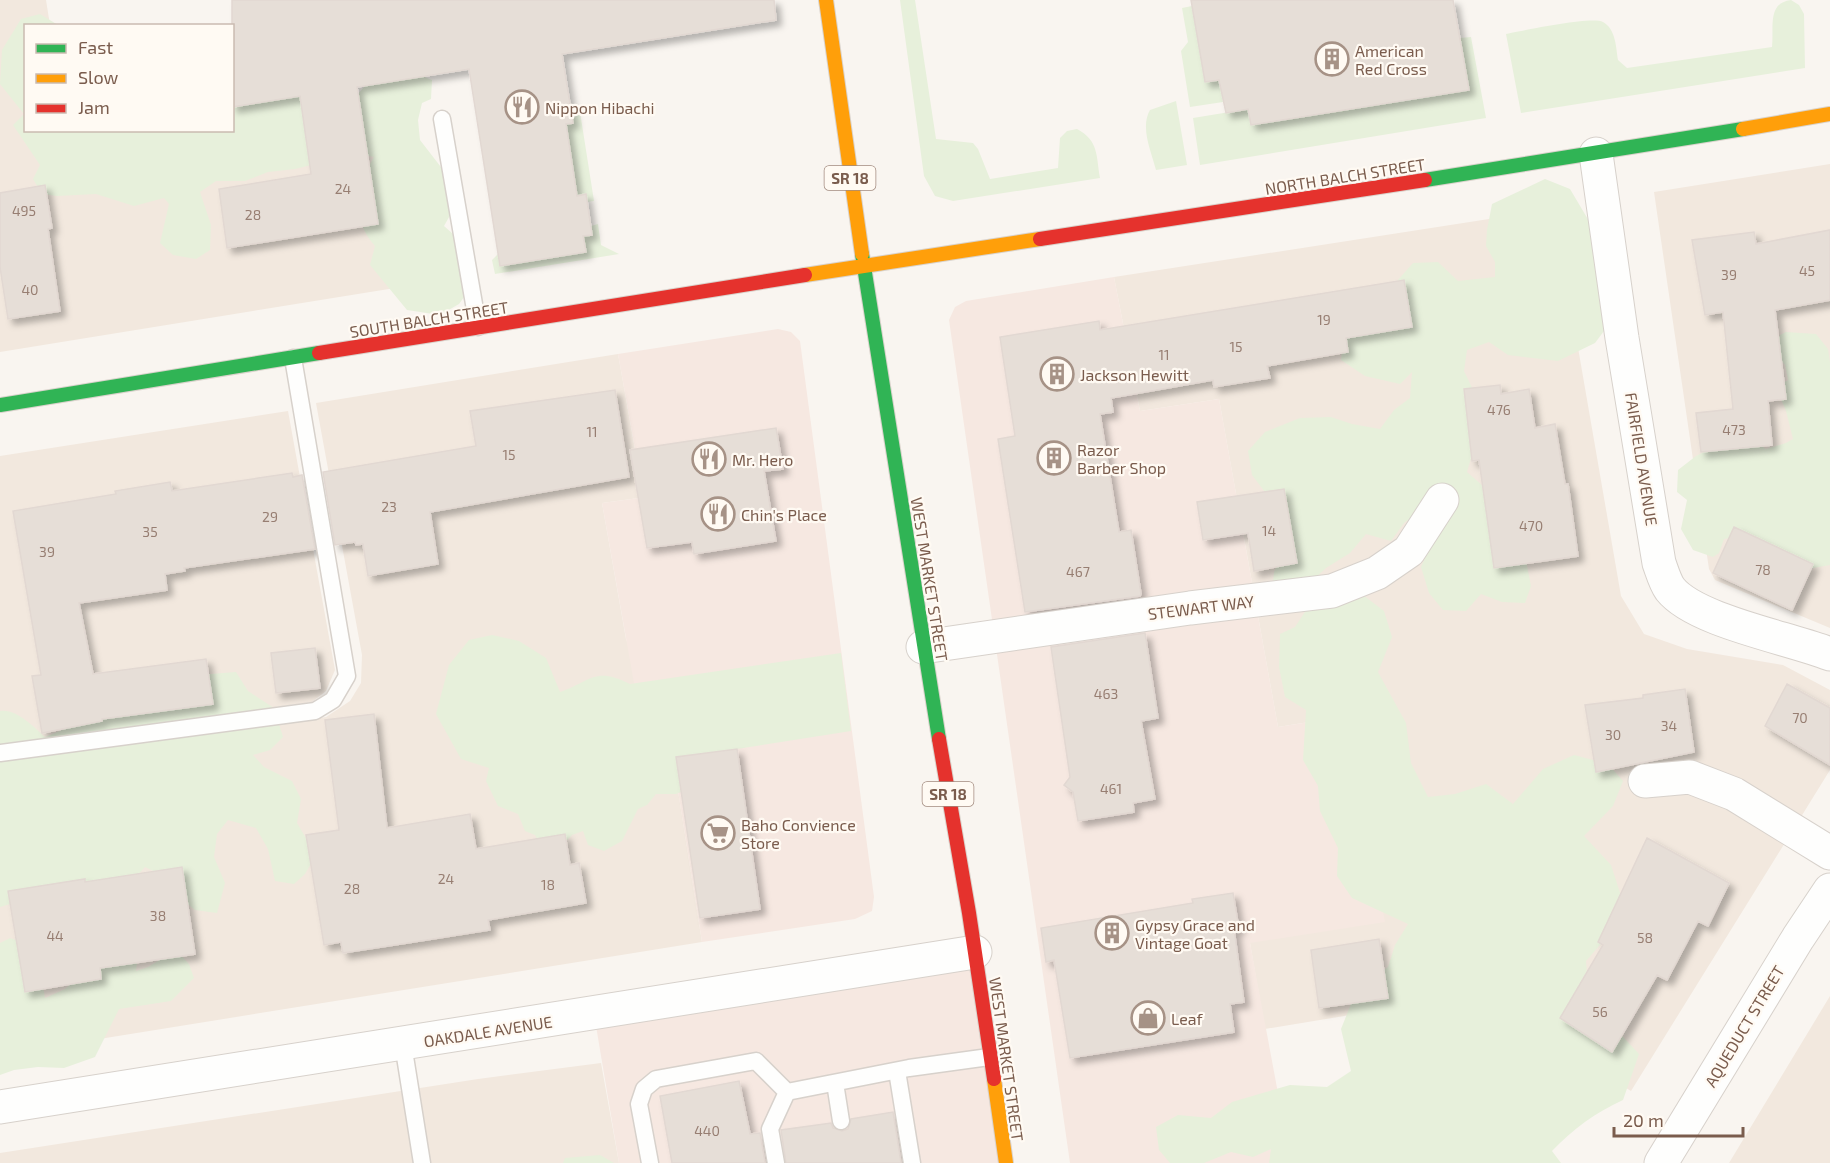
<svg xmlns="http://www.w3.org/2000/svg" width="1830" height="1163" font-family="'Exo 2',sans-serif">
	<style>
		.residential { fill: #f2e8de }
		.commercial { fill: #f6e8e1 }
		.green { fill: #e7f0db }
		.building { fill: #e6ded7; stroke: #e2d8d2; stroke-width: 1.5; filter: url(#shadow) }
		.lines { fill: none; stroke-linecap: round; stroke-linejoin: round }
		.lane-casing { stroke: #d7d1cb; stroke-width: 19 }
		.street-casing { stroke: #d7d1cb; stroke-width: 35 }
		.fast-casing { stroke: #d9d2cb; stroke-width: 16 }
		.slow-casing { stroke: #d9d2cb; stroke-width: 16 }
		.jam-casing { stroke: #d9d2cb; stroke-width: 16 }
		.lane { stroke: #fefefd; stroke-width: 16 }
		.street { stroke: #fefefd; stroke-width: 33 }
		.fast { stroke: #30b455; stroke-width: 14 }
		.slow { stroke: #ff9f0a; stroke-width: 14 }
		.jam { stroke: #e5322d; stroke-width: 14 }
		.labels { text-anchor: middle; dominant-baseline: central; stroke-width: 4.5; stroke-linejoin: round; paint-order: stroke }
		.number-label { font-size: 14px; fill: #977e72 }
		.shield { fill: #fffaf3; stroke: #a28b7f; stroke-width: 1.5 }
		.shield-label { font-size: 15px; font-weight: bold; fill: #7a5c4d }
		.poi-label { font-size: 16px; fill: #7a5c4d; stroke: #fffaf3; text-anchor: start }
		.street-label { font-size: 16px; fill: #7a5c4d; stroke: #fffaf3 }
	</style>
	<defs>
		<filter id="shadow"><feDropShadow dx="5.5" dy="5.5" stdDeviation="3" flood-color="#0004"/></filter>
	</defs>
	<rect width="100%" height="100%" fill="#f9f5f0"/>
	<path class="residential" d="M0,0H46L50,25L26,26V130H232L395,96L426,283L0,352Z
		M1830,164V628L1715,580L1709,569L1654,192Z
		M1554,209L1621,596L1644,634L1687,649L1783,665L1830,690V770L1631,1091L1472,995L1265,1029L1250,943L1346,716L1278,727L1219,399L1140,411L1114,277Z
		M618,354L635,449L639,498L602,503L626,639L673,759L702,942L0,1055V762L326,717L350,701L361,683L362,655L316,403Z
		M288,411L335,670L326,691L312,702L0,744V456Z
		M1830,996V1163H1729Z
		M601,1063L619,1163H0V1153L478,1079Z"/>
	<path class="commercial" d="M1114,277L1140,411L1219,399L1278,727L1347,716L1385,922L1250,943L1291,1163H1070L949,320L955,307L966,301Z
		M778,329L791,332L800,341L874,897L872,911L855,919L702,942L673,760L648,762L602,503L639,498L635,449L618,354Z
		M975,952L1007,1163H619L594,1014Z"/>
	<path class="green" d="M900,0H915L936,139L973,143L978,149L990,179L1058,168L1060,138L1067,131L1077,129C1099,141 1096,155 1100,178L953,201L935,196L924,176Z
		M1791,0L1799,5L1804,14L1805,68L1521,113L1506,34C1522,31 1591,16 1603,22C1616,29 1616,48 1618,60L1627,68L1772,47C1774,27 1767,3 1791,0Z
		M1192,6L1205,82L1220,80L1223,102L1190,107L1181,51L1188,42L1182,8Z
		M40,14L58,25L26,26V130H232L233,76L356,96L373,77L412,72L432,80L431,99L422,103L418,120L420,140L444,171L453,210L444,226L469,248L478,278L459,304L440,315L407,310L370,265L375,246C350,218 356,187 374,157L348,152L319,163L295,169L268,172L245,181H216L200,192L211,225L210,250L196,259L173,255L160,243L169,204L164,198L134,206L96,194L57,196L42,194L33,179L40,165L13,125L24,114L0,84L2,50L21,19Z
		M1471,37L1486,118L1200,165L1193,118L1248,109L1251,125L1469,90L1460,38Z
		M1176,101L1187,165L1156,170C1151,151 1140,127 1150,110Z
		M580,112L594,201L587,202L577,196L566,124L573,122L572,113Z
		M1545,179L1570,189L1589,221L1610,323L1595,343L1558,361L1508,355L1489,342L1467,350L1464,371L1476,396L1479,430L1467,472L1505,505L1525,556L1531,586L1525,603L1502,602L1481,594L1466,611L1443,610L1429,593L1421,567L1429,549L1420,511L1404,523L1391,541L1366,534L1350,553L1326,568L1310,583L1273,582L1274,572L1286,546L1271,500L1252,475L1248,451L1265,432L1300,418L1331,417L1352,424L1380,429L1394,410L1410,398L1412,372L1400,384L1365,376L1341,360L1343,342L1413,263L1438,262L1458,281L1495,277V262L1486,246L1487,230L1492,204Z
		M598,224L601,245L619,254L495,274L492,260L498,254L500,266L586,252L583,236L592,235L591,226Z
		M1786,332L1816,334L1828,349L1830,363V565L1802,570L1736,537L1724,539L1719,553L1713,557L1693,550L1681,529L1687,500L1677,492L1678,470L1696,456L1717,445L1753,441L1766,449L1786,443L1793,439L1786,411L1776,387L1788,380L1785,365L1774,351L1780,335Z
		M1322,586L1359,592L1384,611L1392,637L1378,672L1406,723L1411,763L1428,797L1455,794L1486,784L1513,804L1543,769L1574,755L1608,764L1623,781L1613,806L1584,836L1611,865L1623,902L1619,923L1586,961L1588,987L1613,1026L1639,1054L1623,1100C1595,1113 1574,1128 1552,1151L1561,1163H1269L1271,1149L1253,1157L1231,1152L1204,1163H1170L1159,1150L1156,1127L1178,1115L1211,1118L1232,1102L1290,1085L1327,1087L1351,1071L1341,1029L1357,989L1388,967L1395,945L1408,924L1352,898L1337,876L1338,848L1320,811L1318,786L1303,760L1306,710L1285,697L1279,667L1280,634L1295,627Z
		M492,635L519,641L546,658L560,692C591,681 595,666 630,684L841,653L851,731L737,749L703,783L676,794H656L647,805L638,809L622,841L604,851L588,845L583,831L572,835L563,844L542,847L535,835L525,831L518,814L498,806L486,781L489,768L461,759L436,714L449,665L469,640Z
		M236,672L248,691L274,708L283,737L270,750L253,755L264,767L292,781L301,799L297,823L316,855L305,874L294,884L275,881L268,849L256,828L228,820L217,834L214,857L225,883L217,913L195,910L176,895L172,880L145,867L134,879L139,948L136,971L148,967L176,950L189,964L194,978L171,1001L119,1009L95,1057L64,1068L38,1067L14,1070L0,1075V943L10,938L24,943L40,967L45,998L65,989L82,974L17,902L0,907V711C16,708 34,727 45,737L198,675Z
		M600,1155L614,1163H563L565,1158Z"/>
	<path class="building" d="M232,0H774L776,20L562,54L573,123L566,124L577,196L586,194L592,235L583,236L586,252L500,266L469,69L357,87L378,224L227,248L219,189L311,174L300,96L232,107Z
		M1191,0H1453L1469,90L1251,125L1248,109L1226,113L1219,80L1205,82Z
		M45,185L52,228L48,229L60,311L8,319L0,267V193Z
		M1830,230V300L1775,310L1786,399L1768,401L1772,445L1701,452L1696,413L1733,409L1723,312L1705,315L1692,240L1754,232L1756,244Z
		M1404,280L1412,327L1346,338L1348,352L1267,366L1270,378L1214,387L1213,380L1111,398L1113,412L1100,414L1119,532L1131,530L1141,594L1140,596L1025,612L998,439L1015,436L1000,337L1099,321L1100,330Z
		M1500,385L1501,394L1529,389L1535,428L1555,424L1565,484H1568L1578,556L1494,568L1479,460L1472,461L1464,389Z
		M615,390L629,477L430,512L438,564L368,576L363,544L356,545L355,542L335,545L323,472L476,446L470,411Z
		M776,428L783,469L764,471L776,541L694,554L692,542L647,548L630,450Z
		M292,473L293,477L302,475L315,549L184,568L185,571L165,574L167,590L79,603L93,674L206,659L213,704L102,719V721L42,733L32,676L41,675L13,511L116,494L115,491L170,482L172,491Z
		M1284,489L1297,563L1254,571L1248,533L1203,540L1197,502Z
		M1734,527L1813,564L1792,610L1713,573Z
		M1145,633L1158,718L1141,721L1155,799L1133,803L1134,812L1078,821L1073,792L1064,785L1070,777L1051,647Z
		M315,648L320,688L276,693L271,653Z
		M1787,684L1830,708V765L1765,726Z
		M1685,689L1694,752L1596,772L1585,705L1643,698V695Z
		M374,714L387,828L470,814L476,849L565,834L570,865L579,863L586,903L488,920L490,930L401,944L343,953L341,942L324,945L306,835L339,830L325,720Z
		M737,749L760,909L700,918L676,757Z
		M1647,838L1729,883L1708,926L1698,921L1667,980L1657,975L1612,1052L1560,1018L1603,945L1598,942Z
		M182,867L195,954L100,968L101,979L25,992L8,891L85,879V882Z
		M1233,893L1239,929H1234L1244,1002L1230,1004L1234,1032L1070,1058L1054,960L1046,962L1041,928L1193,903L1192,899Z
		M1379,939L1388,998L1319,1008L1311,950Z
		M739,1081L750,1134L760,1133L765,1163H672L660,1096Z
		M893,1112L901,1163H786L781,1130L831,1123L833,1128L842,1131L848,1129L851,1119Z"/>
	<g class="lines">
		<defs>
			<path id="lane" d="M442,119L478,327
				M0,753L315,711L333,700L347,676L293,358
				M403,1044L422,1163
				M897,1071L912,1163
				M835,1083L841,1121
				M650,1163L639,1104L644,1089L656,1079L756,1061L787,1092L909,1068L989,1057
				M776,1163L770,1129L787,1092"/>
			<path id="street" d="M1596,154L1622,338L1659,563C1662,571 1665,582 1670,589C1695,621 1790,638 1830,654
				M923,647L1190,608L1332,591L1377,573L1409,551L1442,500
				M1645,781L1690,777L1734,794L1830,853
				M0,1107L975,952
				M1661,1163L1798,938L1830,890"/>
			<path id="fast" d="M1425,180L1743,129
				M862,254L939,739
				M0,405L319,353"/>
			<path id="slow" d="M826,0L862,254
				M1743,129L1830,114
				M805,275L1040,239
				M994,1079L1006,1163"/>
			<path id="jam" d="M1040,239L1425,180
				M319,353L805,275
				M939,739L969,913L994,1079"/>
		</defs>
		<use href="#lane" class="lane-casing"/>
		<use href="#street" class="street-casing"/>
		<use href="#fast" class="fast-casing"/>
		<use href="#slow" class="slow-casing"/>
		<use href="#jam" class="jam-casing"/>
		<use href="#lane" class="lane"/>
		<use href="#street" class="street"/>
		<use href="#fast" class="fast"/>
		<use href="#slow" class="slow"/>
		<use href="#jam" class="jam"/>
	</g>
	<defs>
		<symbol id="building-ring" viewBox="-11 -11 22 22"><circle r="9.5" fill="#fffaf3" stroke="#a69286" stroke-width="1.5"/><path d="M-4-6H4V6H1V3H-1V6H-4ZM-2.5-4.3h1.7v1.8h-1.7ZM.8-4.3h1.7v1.8H.8ZM-2.5-1h1.7V.8h-1.7ZM.8-1h1.7V.8H.8Z" fill="#a69286"/></symbol>
		<symbol id="restaurant-ring" viewBox="-11 -11 22 22"><circle r="9.5" fill="#fffaf3" stroke="#a69286" stroke-width="1.5"/><path d="M-5-6h1v4h1v-4h1v4h1v-4h1v5L-1.5 .5V6h-2V.5L-5-1ZM5-6V6H3V1.5H1.5Q1.5-4 5-6Z" fill="#a69286"/></symbol>
		<symbol id="supermarket-ring" viewBox="-11 -11 22 22"><circle r="9.5" fill="#fffaf3" stroke="#a69286" stroke-width="1.5"/><path d="M-6-5.5h2.5l.6 2H6L4.5 2H-2.5L-4.4-4H-6ZM-1.5 3.2a1.3 1.3 0 1 0 .1 0ZM3 3.2a1.3 1.3 0 1 0 .1 0Z" fill="#a69286"/></symbol>
		<symbol id="shop-ring" viewBox="-11 -11 22 22"><circle r="9.5" fill="#fffaf3" stroke="#a69286" stroke-width="1.5"/><path d="M-5-2.5h2.3a2.7 3.5 0 0 1 5.4 0H5L5.5 6h-11ZM-1.5-2.5h3a1.5 2.3 0 0 0-3 0Z" fill="#a69286"/></symbol>
	</defs>
	<g fill-rule="evenodd">
		<use href="#building-ring" x="1313" y="40" width="38" height="38"/>
		<use href="#restaurant-ring" x="503" y="88" width="38" height="38"/>
		<use href="#building-ring" x="1038" y="355" width="38" height="38"/>
		<use href="#building-ring" x="1035" y="439" width="38" height="38"/>
		<use href="#restaurant-ring" x="690" y="440" width="38" height="38"/>
		<use href="#restaurant-ring" x="699" y="495" width="38" height="38"/>
		<use href="#supermarket-ring" x="699" y="814" width="38" height="38"/>
		<use href="#building-ring" x="1093" y="914" width="38" height="38"/>
		<use href="#shop-ring" x="1129" y="999" width="38" height="38"/>
	</g>
	<g class="labels">
		<g class="number-label">
			<text x="343" y="188">24</text>
			<text x="24" y="210">495</text>
			<text x="253" y="214">28</text>
			<text x="1807" y="270">45</text>
			<text x="1729" y="274">39</text>
			<text x="30" y="289">40</text>
			<text x="1324" y="319">19</text>
			<text x="1236" y="346">15</text>
			<text x="1164" y="354">11</text>
			<text x="1499" y="409">476</text>
			<text x="1734" y="429">473</text>
			<text x="592" y="431">11</text>
			<text x="509" y="454">15</text>
			<text x="389" y="506">23</text>
			<text x="270" y="516">29</text>
			<text x="1531" y="525">470</text>
			<text x="1269" y="530">14</text>
			<text x="150" y="531">35</text>
			<text x="47" y="551">39</text>
			<text x="1763" y="569">78</text>
			<text x="1078" y="571">467</text>
			<text x="1106" y="693">463</text>
			<text x="1800" y="717">70</text>
			<text x="1669" y="725">34</text>
			<text x="1613" y="734">30</text>
			<text x="1111" y="788">461</text>
			<text x="446" y="878">24</text>
			<text x="548" y="884">18</text>
			<text x="352" y="888">28</text>
			<text x="158" y="915">38</text>
			<text x="55" y="935">44</text>
			<text x="1645" y="937">58</text>
			<text x="1600" y="1011">56</text>
			<text x="707" y="1130">440</text>
		</g>
		<g class="shield">
			<rect x="824.5" y="166" width="51" height="24" rx="4.5"/>
			<rect x="922.5" y="782" width="51" height="24" rx="4.5"/>
		</g>
		<g class="shield-label">
			<text x="850" y="178">SR 18</text>
			<text x="948" y="794">SR 18</text>
		</g>
		<g class="poi-label">
			<text x="1355" y="50">American<tspan x="1355" dy="18">Red Cross</tspan></text>
			<text x="545" y="107">Nippon Hibachi</text>
			<text x="1080" y="374">Jackson Hewitt</text>
			<text x="1077" y="449">Razor<tspan x="1077" dy="18">Barber Shop</tspan></text>
			<text x="732" y="459">Mr. Hero</text>
			<text x="741" y="514">Chin's Place</text>
			<text x="741" y="824">Baho Convience<tspan x="741" dy="18">Store</tspan></text>
			<text x="1135" y="924">Gypsy Grace and<tspan x="1135" dy="18">Vintage Goat</tspan></text>
			<text x="1171" y="1018">Leaf</text>
		</g>
		<g class="street-label">
			<text transform="translate(1345 176) rotate(-9)">NORTH BALCH STREET</text>
			<text transform="translate(429 319) rotate(-9)">SOUTH BALCH STREET</text>
			<text transform="translate(1642 459) rotate(81)">FAIRFIELD AVENUE</text>
			<text transform="translate(930 579) rotate(81)">WEST MARKET STREET</text>
			<text transform="translate(1201 607) rotate(-7)">STEWART WAY</text>
			<text transform="translate(1744 1026) rotate(-59)">AQUEDUCT STREET</text>
			<text transform="translate(488 1031) rotate(-9)">OAKDALE AVENUE</text>
			<text transform="translate(1007 1059) rotate(82)">WEST MARKET STREET</text>
		</g>
	</g>
	<rect x="24" y="24" width="210" height="108" fill="#fffaf3" stroke="#cabbb1" stroke-width="1.5"/>
	<rect x="36" y="44" width="30" height="9" fill="#30b455" stroke="#cabbb1" stroke-width="1.5"/>
	<text x="78" y="54" font-size="18" fill="#7a5c4d">Fast</text>
	<rect x="36" y="74" width="30" height="9" fill="#ff9f0a" stroke="#cabbb1" stroke-width="1.5"/>
	<text x="78" y="84" font-size="18" fill="#7a5c4d">Slow</text>
	<rect x="36" y="104" width="30" height="9" fill="#e5322d" stroke="#cabbb1" stroke-width="1.5"/>
	<text x="78" y="114" font-size="18" fill="#7a5c4d">Jam</text>
	<path d="M1614 1127v9h129v-9" fill="none" stroke="#7a5c4d" stroke-width="3"/>
	<text x="1623" y="1127" font-size="18" fill="#7a5c4d" stroke="#fffaf3" stroke-width="4.5" paint-order="stroke">20 m</text>
</svg>
